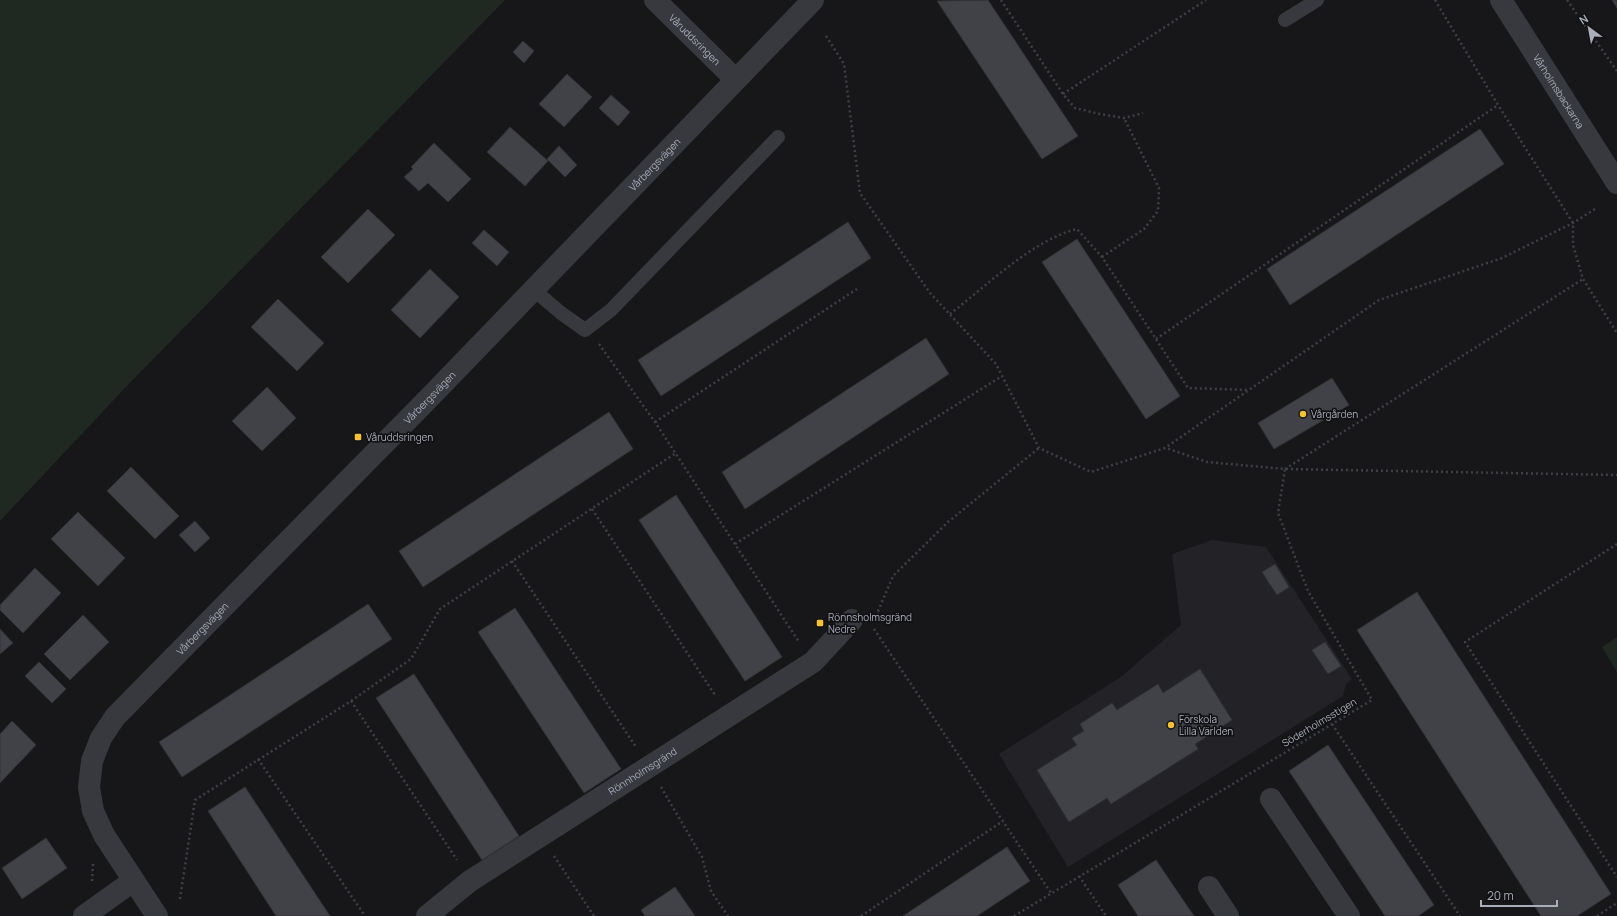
<svg xmlns="http://www.w3.org/2000/svg" width="1617" height="916" font-family="Manrope,sans-serif">
	<style>
		.built { fill: #232327 }
		.green { fill: #1f2821 }
		.building { fill: #414247; stroke: #323136 }
		.lines { fill: none; stroke-linecap: round; stroke-linejoin: round }
		.path { stroke: #3e4046; stroke-width: 2.5; stroke-dasharray: 2 3; stroke-linecap: butt }
		.service { stroke: #38393f; stroke-width: 14 }
		.minor { stroke: #38393f; stroke-width: 22 }
		.tertiary { stroke: #38393f; stroke-width: 22 }
		.poi-dot { fill: #f6c132; stroke: #121215; stroke-width: 1.5 }
		.labels { text-anchor: middle; dominant-baseline: central; stroke-width: 3.5; stroke-linejoin: round; paint-order: stroke }
		.street-label { font-size: 10px; fill: #a9adba; stroke: #121215 }
		.poi-label { font-size: 10px; fill: #a9adba; stroke: #121215; text-anchor: start }
	</style>
	<rect width="100%" height="100%" fill="#17171a"/>
	<path class="built" d="M1212,540L1266,547L1352,679L1346,684L1343,696L1068,867L999,754L1121,677L1181,625L1172,554Z"/>
	<path class="green" d="M0,0H505L124,389L0,521Z
		M1617,637V672L1602,647Z"/>
	<path class="building" d="M988,0L1078,136L1042,159L937,1Z
		M1612,0H1617V8Z
		M523,41L534,51L524,63L513,52Z
		M567,74L592,97L564,127L539,104Z
		M611,95L630,112L618,126L599,108Z
		M510,127L548,161L525,186L487,152Z
		M1480,129L1504,164L1290,305L1267,269Z
		M434,143L471,179L448,202L428,183L419,191L404,177L413,169L411,167Z
		M559,146L577,165L565,177L547,159Z
		M368,209L395,235L348,283L321,257Z
		M848,222L871,258L661,396L638,360Z
		M484,230L509,252L497,266L472,243Z
		M1077,239L1180,396L1146,419L1042,262Z
		M430,269L459,297L420,338L391,310Z
		M278,299L324,343L297,371L251,327Z
		M926,338L949,374L745,509L722,472Z
		M1332,378L1349,405L1274,449L1258,423Z
		M267,387L296,418L262,451L232,421Z
		M609,412L633,449L423,587L399,551Z
		M131,467L179,516L155,539L107,491Z
		M676,495L782,657L745,681L639,520Z
		M78,512L125,558L98,586L51,539Z
		M195,521L210,538L195,552L179,535Z
		M1275,564L1289,587L1277,595L1262,572Z
		M35,568L61,593L23,633L0,610V605Z
		M1417,592L1611,894L1577,916H1541L1357,630Z
		M368,604L392,639L182,777L159,742Z
		M515,608L621,769L584,793L478,632Z
		M83,615L109,642L70,680L44,654Z
		M0,629L13,643L0,654Z
		M1325,642L1341,666L1328,674L1312,650Z
		M39,662L66,689L52,703L25,676Z
		M1200,669L1232,720L1195,744L1198,749L1111,804L1107,798L1069,822L1037,770L1077,745L1072,738L1084,731L1080,724L1112,703L1117,710L1158,684L1163,693Z
		M414,674L519,836L482,860L376,698Z
		M12,721L36,745L0,783V734Z
		M1328,745L1434,905L1418,916H1385L1289,771Z
		M245,787L330,916H276L208,811Z
		M46,838L67,868L22,899L2,868Z
		M1007,847L1030,881L977,916H903Z
		M1156,860L1194,916H1138L1118,885Z
		M675,887L695,916H645L641,910Z"/>
	<g class="lines">
		<path class="path" d="M1001,0L1063,94L1075,108L1100,114L1124,118L1143,113
			M1435,0L1498,105L1573,223V245L1583,279L1617,333
			M1567,0L1617,71
			M826,36L844,64L860,193L930,293L996,364L1039,448L1091,472L1165,448L1379,300L1502,258L1573,223L1595,209
			M1063,94L1206,0
			M1102,257L1144,229L1158,211L1159,188L1124,118
			M950,314C985,287 1034,239 1077,229L1102,257L1188,388L1249,390
			M1156,339L1498,105
			M599,344L655,422L799,642
			M655,422L857,289
			M1285,469L1583,279
			M1286,469L1617,475
			M592,509L715,695
			M735,544L1002,376
			M1617,544L1465,642L1617,877
			M512,561L636,747
			M876,616L893,576L948,522L1039,448
			M874,629L1051,893
			M351,701L457,860
			M1332,724L1460,916
			M258,759L365,916
			M661,787L702,857L711,891L728,916
			M554,856L594,916
			M1079,876L1106,916
			M92,881L93,864
			M180,899L195,800L351,701L411,659L440,609L676,453
			M861,916L1003,821
			M1014,916L1372,700L1308,591L1278,513L1285,469L1207,462L1166,448
			M1597,916L1617,903"/>
		<path class="service" d="M1285,20L1317,0
			M534,290L561,313L585,330L611,310L778,137"/>
		<g class="minor">
			<path id="s1" d="M655,0L735,79"/>
			<path d="M1271,799L1349,916"/>
			<path d="M1209,887L1228,916"/>
			<path d="M84,916L133,881"/>
			<path id="s2" d="M427,916L470,881L813,662L852,620"/>
		</g>
		<g class="tertiary">
			<path id="s3" d="M1501,0L1617,183"/>
			<path id="s4" d="M157,916L104,835L93,811L89,787L92,761L101,738L115,717L429,398L813,0"/>
		</g>
	</g>
	<g class="poi-dot">
		<circle cx="1303" cy="414" r="4"/>
		<rect x="354" y="433" width="8" height="8" rx="2"/>
		<rect x="816" y="619" width="8" height="8" rx="2"/>
		<circle cx="1171" cy="725" r="4"/>
	</g>
	<g class="labels">
		<g class="street-label">
			<text stroke="none"><textPath href="#s1" startOffset="56">Våruddsringen</textPath></text>
			<text stroke="none"><textPath href="#s3" startOffset="108">Vårholmsbackarna</textPath></text>
			<text stroke="none"><textPath href="#s4" startOffset="996">Vårbergsvägen</textPath></text>
			<text stroke="none"><textPath href="#s4" startOffset="672">Vårbergsvägen</textPath></text>
			<text stroke="none"><textPath href="#s4" startOffset="348">Vårbergsvägen</textPath></text>
			<text transform="translate(1319 722) rotate(-31)">Söderholmsstigen</text>
			<text stroke="none"><textPath href="#s2" startOffset="260">Rönnholmsgränd</textPath></text>
		</g>
		<g class="poi-label">
			<text x="1311" y="414">Vårgården</text>
			<text x="366" y="437">Våruddsringen</text>
			<text x="828" y="617">Rönnsholmsgränd<tspan x="828" dy="12">Nedre</tspan></text>
			<text x="1179" y="719">Förskola<tspan x="1179" dy="12">Lilla Världen</tspan></text>
		</g>
	</g>
	<g transform="translate(1589 28) rotate(328)" stroke="#121215" stroke-width="3" paint-order="stroke">
	<path d="M0-3L7 15L0 10L-7 15Z" fill="#a9adba"/>
	<text y="-6" font-size="11" font-weight="bold" text-anchor="middle" fill="#a9adba">N</text>
	</g>
	<path d="M1481 900v6h76v-6" fill="none" stroke="#a9adba" stroke-width="2"/>
	<text x="1487" y="900" font-size="12" fill="#a9adba" stroke="#121215" stroke-width="3" paint-order="stroke">20 m</text>
</svg>
